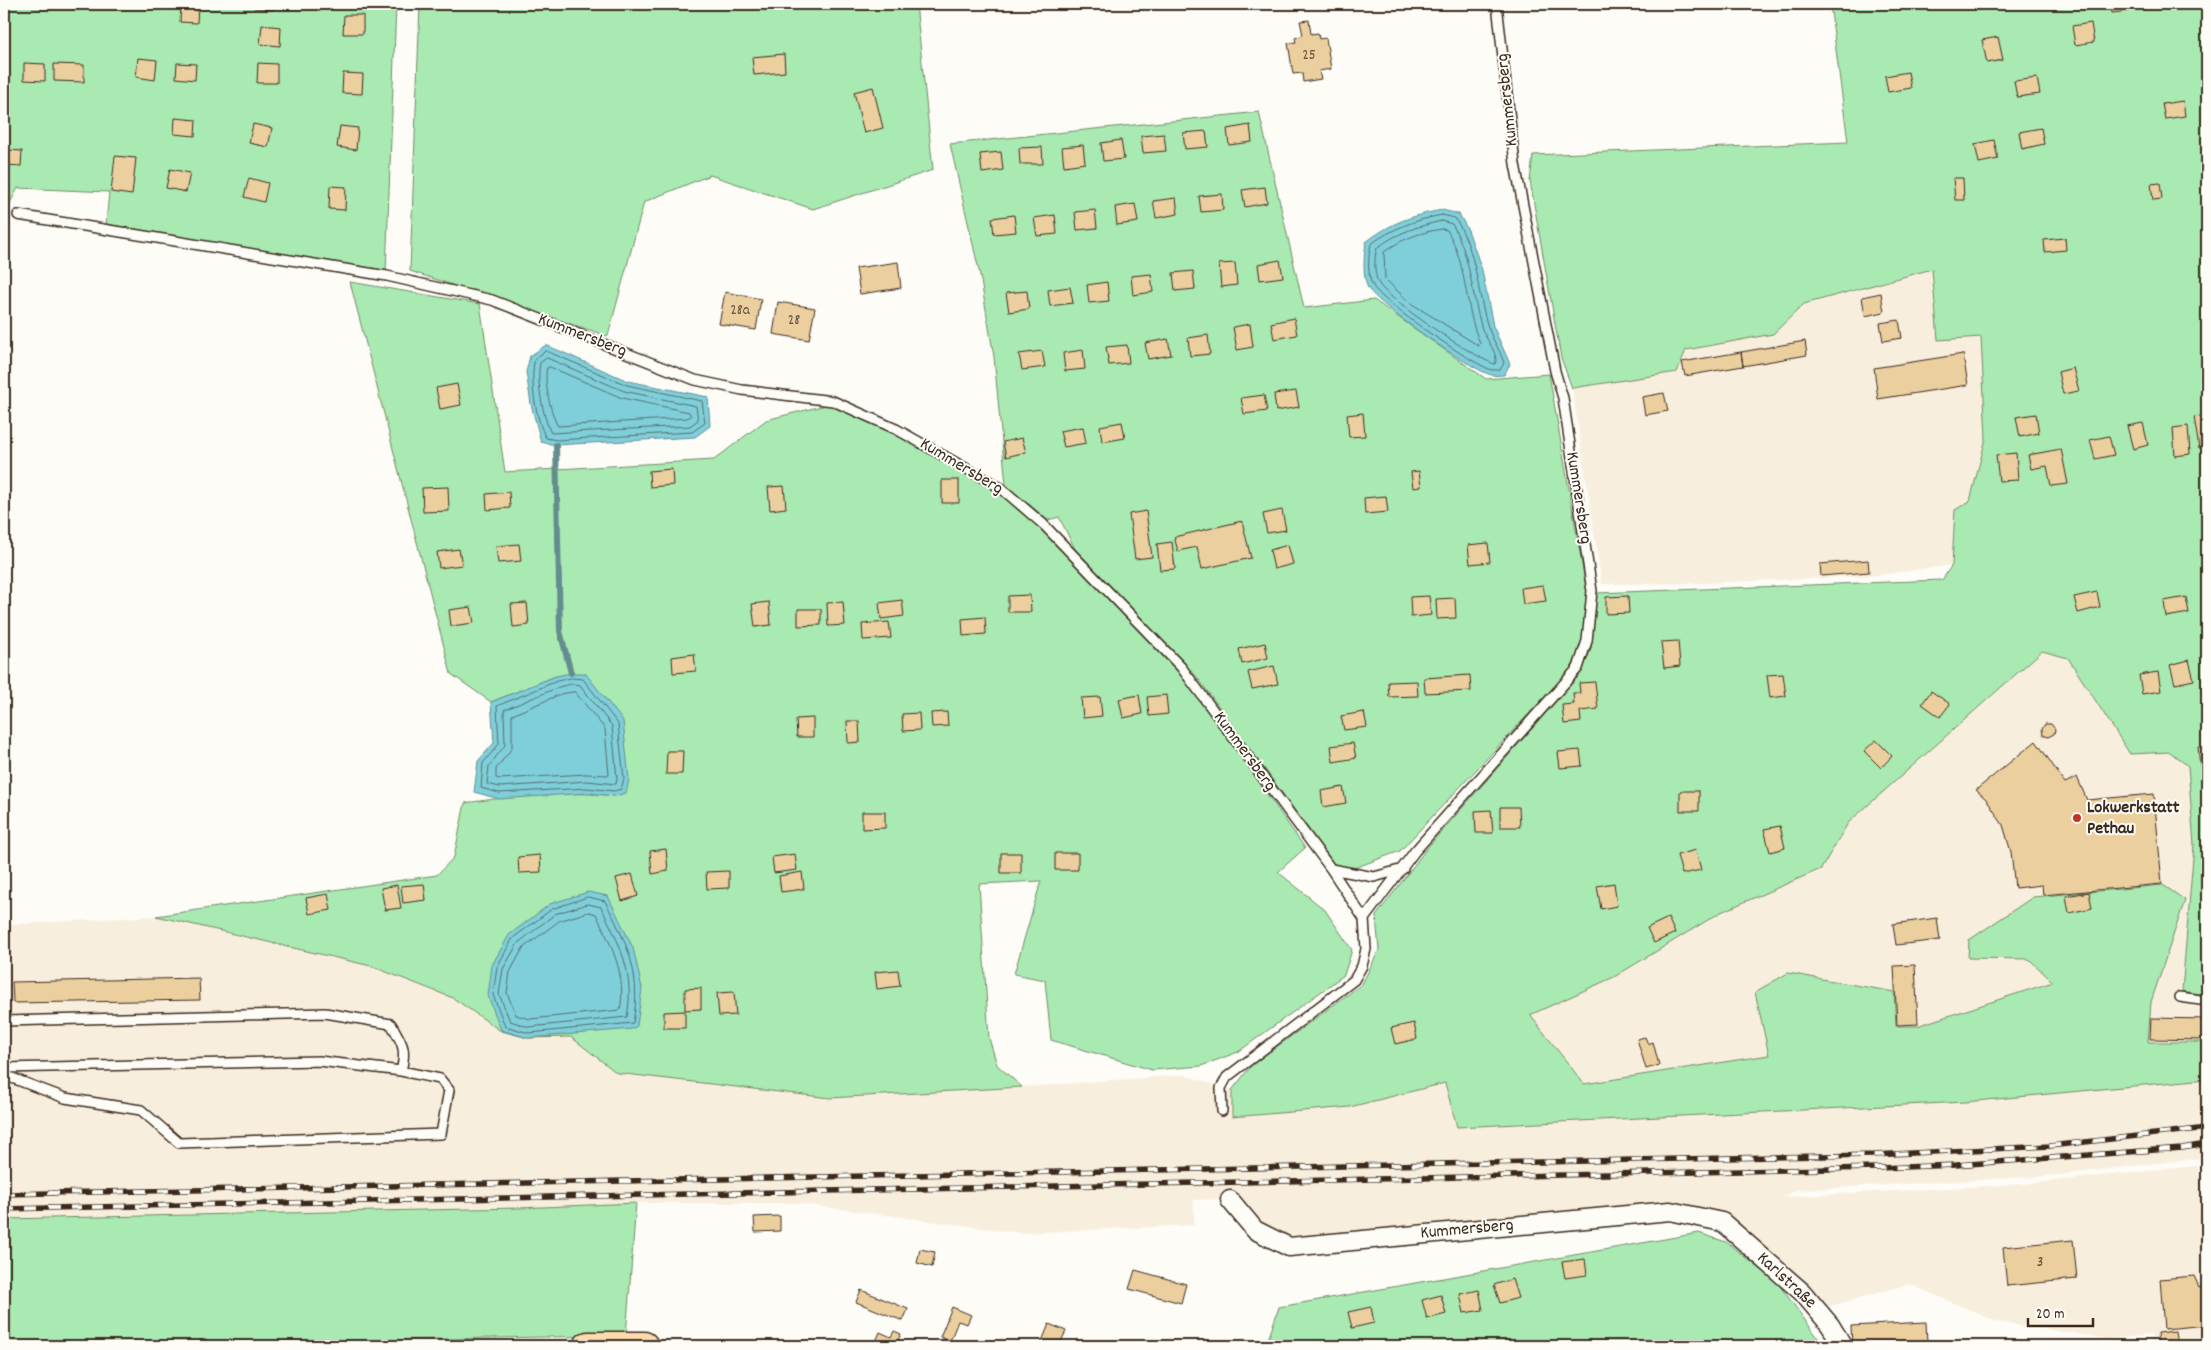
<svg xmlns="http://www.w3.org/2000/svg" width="2211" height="1350" font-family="Dekko,sans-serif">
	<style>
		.built { fill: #f8eedd }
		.green { fill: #a9eab2; stroke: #728a68 }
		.water { fill: #7fcfdb; stroke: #648d8f }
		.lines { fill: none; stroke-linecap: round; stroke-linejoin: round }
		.shore { stroke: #566c6a; stroke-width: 1 }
		.stream { stroke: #648d8f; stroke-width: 6 }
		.building { fill: #ebcf9f; stroke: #3b2a1e }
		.lane-casing { stroke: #3b2a1e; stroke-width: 12 }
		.street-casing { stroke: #3b2a1e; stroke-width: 21 }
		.primary-casing { stroke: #3b2a1e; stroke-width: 31 }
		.lane { stroke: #fdfcf7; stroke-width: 9 }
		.street { stroke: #fdfcf7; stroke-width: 18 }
		.primary { stroke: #fedbac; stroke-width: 28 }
		.rail-casing { stroke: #3b2a1e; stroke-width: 5.5 }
		.rail { stroke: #fdfcf7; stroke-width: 4; stroke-dasharray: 11; stroke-linecap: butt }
		.poi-dot { fill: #c8321e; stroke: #fdfcf7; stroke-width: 2 }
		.labels { text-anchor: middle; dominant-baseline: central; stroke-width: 4; stroke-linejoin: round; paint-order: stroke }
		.number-label { font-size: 15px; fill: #67533e }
		.street-label { font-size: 18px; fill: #3b2a1e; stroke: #fdfcf7 }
		.poi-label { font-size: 18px; font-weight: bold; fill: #3b2a1e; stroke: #fdfcf7; text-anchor: start }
	</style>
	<rect width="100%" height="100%" fill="#fdfcf7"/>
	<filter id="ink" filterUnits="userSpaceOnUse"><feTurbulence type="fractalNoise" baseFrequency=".02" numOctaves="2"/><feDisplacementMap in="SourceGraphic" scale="10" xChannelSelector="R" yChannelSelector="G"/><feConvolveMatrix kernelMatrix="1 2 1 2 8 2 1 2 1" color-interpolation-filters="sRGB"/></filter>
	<g filter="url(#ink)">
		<path class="built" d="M1932,269L1938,340L1981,337L1986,438L1970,501L1955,510L1952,565L1871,576L1703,583L1602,584L1572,388L1676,372L1686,350L1772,334L1804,304Z
			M2042,651L2068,658L2130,754L2170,752L2188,766L2194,845L2182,991L2207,995V1042H2148L2151,1002L2185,901L1968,958L2029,959L2054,982L1917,1026H1896L1755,992L1769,1055L1583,1084L1530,1014L1614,977L1721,912L1821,869L1848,823Z
			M156,916L371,966L453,998L502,1031L528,1038L571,1037L617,1073L830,1098L1022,1087L1184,1075L1232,1090V1117L1350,1107L1445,1083L1457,1127L1965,1102L2207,1079V1157L2050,1176L1797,1190L1781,1197L2024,1184L2197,1166L2207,1196V1346H2152L2151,1335L2109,1339L1998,1322L1909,1284L1824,1308L1727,1219L1673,1204L1317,1238L1288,1236L1263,1223L1241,1198L1194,1200V1225L1020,1233L795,1203H636L519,1208L4,1219V925Z"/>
		<path class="green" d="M4,4H396L386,272L106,224L109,192L18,188L4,214Z
			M420,4H916L933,170L813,209L710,175L644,202L608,336L410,271Z
			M1830,4H2207V995L2182,991L2194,845L2188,766L2170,752L2130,754L2068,658L2042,651L1848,823L1821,869L1721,912L1614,977L1530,1015L1584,1084L1769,1055L1755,992L1788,973L1894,992L1896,1026H1917L2053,982L2029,959L1968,958L1969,940L2033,897L2163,885L2185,900L2151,1002L2148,1042H2207V1079L1965,1102L1457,1127L1445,1083L1350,1107L1232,1117V1090L1252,1065L1362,984L1379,950L1376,916L1427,848L1582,672L1591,649L1596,593L1942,580L1952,565L1955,510L1970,501L1986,438L1981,337L1938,340L1932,269L1804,304L1773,334L1686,350L1677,372L1572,388L1561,358L1530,181L1533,155L1848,142Z
			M1259,112L1304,308L1374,300L1486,379L1549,374L1587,593L1582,644L1571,669L1400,851L1341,873L1197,677L1075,549L1059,517L1048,520L1006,485L994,357L980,275L950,144Z
			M350,282L480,304L505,472L714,460L766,420L830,404L897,432L1000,492L1045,531L1190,684L1305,848L1278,872L1325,910L1352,950L1344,975L1238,1052L1201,1066L1152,1070L1051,1040L1045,980L1014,974L1041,881L979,884L989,1038L997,1065L1022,1087L830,1098L617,1073L571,1037L528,1038L501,1031L453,998L371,966L156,916L437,875L454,857L465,803C515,796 565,790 615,796L556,676L491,702L451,674Z
			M636,1203L626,1336C418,1338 211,1346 4,1346V1219L519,1208Z
			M1699,1233L1726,1242L1777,1282L1824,1346H1285L1268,1340L1279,1307Z"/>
		<path class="water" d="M1442,210L1459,214L1468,230L1482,270L1493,326L1510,364L1504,375C1500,375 1496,376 1492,375C1474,372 1376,304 1368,288C1362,276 1364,255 1366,242C1392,222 1411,216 1442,210Z
			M546,345L628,381L708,397L710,426L695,437L556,445L541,442L531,404L526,372L530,356Z
			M571,673H585L623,721L629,780L626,793L615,796L588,793L499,799L474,792L478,761L494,743L491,702L556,676Z
			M588,892L608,896L633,948L642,988L637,1026L632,1029L528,1038L501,1030L488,996L492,965L509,935L550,904Z"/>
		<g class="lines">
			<path class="shore" d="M1442,215L1455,218C1478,254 1476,289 1488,327C1492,339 1500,350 1504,363L1500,370C1499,370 1494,370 1492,370C1475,366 1381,302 1373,286C1367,276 1368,255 1371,244C1393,228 1415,220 1442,215Z
				M1442,221L1452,224C1471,256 1471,293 1482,329C1485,338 1500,355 1495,364C1478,360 1384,298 1378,282C1374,274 1374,257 1377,248C1396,233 1418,226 1442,221Z
				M1442,229L1447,230C1468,265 1464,308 1480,343L1479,346L1409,302L1385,279L1384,252C1401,239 1421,232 1442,229Z
				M546,351L627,385L702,401L705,423L692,432L557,440L546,438C536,420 529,379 535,359Z
				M547,358L624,391L696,406L698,420L690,426L551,433C543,418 536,379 540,363Z
				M550,367L622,398L689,412L691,416L687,418L558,426C551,416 543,379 547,368Z
				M572,678L583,679L618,724L624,779L621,789L614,791L587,788L499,793L481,788L483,763L499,744L497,706L557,681Z
				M572,684L580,685L612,726L617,779L616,784L587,781L500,787L487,784L489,766L505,745L504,710L559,687Z
				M575,692L605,729L609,775L586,774L500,779L496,778V769L512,748V715L561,694Z
				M588,897L605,901C627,944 642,973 633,1023L529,1033L505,1026L493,995L497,967L513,938L552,909Z
				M588,904L601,907C620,944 635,975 627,1017L529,1027L510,1021L499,994L503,969L518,943L555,914Z
				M589,912L596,914C611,945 627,975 620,1010L530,1019L516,1015L507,993L510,972L523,948L559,921Z"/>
			<path class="stream" d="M556,445L560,631L571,673"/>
		</g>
		<path class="building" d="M181,4H198L197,23L180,22Z
			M254,4H273V10L254,8Z
			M2111,4H2128L2129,11L2112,13Z
			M344,15H363V34H343Z
			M1309,20L1311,34L1318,33L1319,39L1326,38L1331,69L1319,71L1321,79L1303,82L1302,73L1293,74L1288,43L1296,42L1295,38L1303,35L1300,21Z
			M2091,23L2094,42L2075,45L2072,26Z
			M262,25L281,27L280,46L260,44Z
			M1998,37L2003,60L1987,63L1982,40Z
			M784,54L785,72L754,75L752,57Z
			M138,58L157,60L155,80L136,77Z
			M24,63L45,64V81L24,80Z
			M177,63L196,64L195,80L176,78Z
			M258,63L277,64V83H257Z
			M54,64L84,65V82L54,81Z
			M1908,72L1911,88L1888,92L1885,76Z
			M343,73L363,74L362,94L342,93Z
			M2037,78L2040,94L2017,97L2014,81Z
			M873,87L883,128L864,133L854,92Z
			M2183,101L2185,116L2165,119L2162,104Z
			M175,118L196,120L195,136L174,134Z
			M253,124L272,128L268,147L249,143Z
			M1250,125L1252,142L1229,145L1227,129Z
			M340,126L358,128L356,150L337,147Z
			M2041,128L2044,144L2022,149L2019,132Z
			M1206,131L1208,147L1185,149L1183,133Z
			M1164,134L1166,151L1143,153L1141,136Z
			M1121,140L1124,159L1103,161L1101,143Z
			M1994,140L1998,159L1979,163L1975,144Z
			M1083,145L1085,163L1064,166L1062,147Z
			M1042,147L1043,164H1020L1019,148Z
			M8,150L22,151L21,166L7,165Z
			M1001,152L1003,170L982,173L980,154Z
			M115,156L136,158L132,195L111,192Z
			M170,169L190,173L186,192L166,188Z
			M249,178L268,183L264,202L244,197Z
			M1953,178H1963L1964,200H1955Z
			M2160,183L2162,199L2153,200L2151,184Z
			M330,186L346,187L345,210L329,209Z
			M1265,187L1267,203L1245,207L1242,190Z
			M1222,194L1223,210L1201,212L1199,196Z
			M1176,198L1178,214L1156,218L1153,201Z
			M1135,204L1138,222L1117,225L1115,207Z
			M1095,210L1097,228L1077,230L1075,212Z
			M1014,215L1016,232L994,234L992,218Z
			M1055,215L1057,234L1037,236L1034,218Z
			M2065,238L2066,250L2045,252L2044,240Z
			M1280,260L1283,277L1260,280L1258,264Z
			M898,262L901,288L860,294L856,268Z
			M1235,263L1237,285L1221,287L1219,264Z
			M1193,271L1195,289L1175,291L1173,273Z
			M1151,274L1153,292L1133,295L1131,276Z
			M1107,282L1109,301L1089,303L1087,285Z
			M1070,287L1073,303L1050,306L1048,290Z
			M1027,291L1029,309L1009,312L1006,293Z
			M725,292L761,299L756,330L719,324Z
			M1881,293L1884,312L1865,316L1862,297Z
			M778,302L815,308L809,340L773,334Z
			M1294,318L1297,335L1274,339L1271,323Z
			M1899,320L1902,338L1883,341L1880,323Z
			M1250,324L1253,347L1237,350L1233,327Z
			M1208,335L1210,354L1190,356L1188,338Z
			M1168,339L1171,355L1148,359L1145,343Z
			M1805,341L1807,355L1743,366L1741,352Z
			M1127,345L1129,363L1109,365L1106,347Z
			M1083,350L1085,369L1065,371L1063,353Z
			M1042,351L1045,367L1022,370L1019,354Z
			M1741,352L1743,366L1685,376L1682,362Z
			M1963,354L1968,385L1878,399L1874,368Z
			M2073,368L2079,391L2063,394L2058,372Z
			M457,384L461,405L440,409L436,388Z
			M1296,391L1299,407L1276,411L1274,394Z
			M1664,393L1668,411L1645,415L1642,397Z
			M1264,395L1267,411L1244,414L1241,398Z
			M1363,413L1365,436L1349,437L1347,415Z
			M2036,414L2039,433L2020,437L2016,417Z
			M2207,415V447L2199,448L2194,417Z
			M1122,422L1125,438L1102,442L1100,426Z
			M2143,423L2148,445L2133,449L2127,426Z
			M2188,426L2190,454L2175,456L2173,428Z
			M1083,427L1086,443L1064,447L1060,431Z
			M2109,436L2114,455L2095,459L2090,440Z
			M1022,438L1026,452L1006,457L1003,442Z
			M2061,449L2068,484L2051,486L2047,466L2031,469L2028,455Z
			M2016,453L2018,480L1999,481L1996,455Z
			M672,469L673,485L650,487L649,471Z
			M1419,471L1421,487L1413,488L1411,472Z
			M942,480H959V503H942Z
			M784,486L786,508L770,510L768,487Z
			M448,487L449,511L423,512L422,488Z
			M509,492L510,508L487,510L486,494Z
			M1386,496L1388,512L1365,514L1364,498Z
			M1282,510L1286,530L1267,533L1263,514Z
			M1146,511L1152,557L1135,559L1129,514Z
			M1242,521L1251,558L1202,569L1197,547L1178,551L1174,537Z
			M1172,542L1175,569L1160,570L1157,544Z
			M1488,543L1490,562L1470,564L1468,545Z
			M519,544L521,561L498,563L496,546Z
			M1288,545L1293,564L1274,569L1270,550Z
			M459,549L462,565L439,568L437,552Z
			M1868,560L1869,572L1821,576L1820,564Z
			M1543,585L1546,601L1523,604L1521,588Z
			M2097,592L2100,607L2078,613L2074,597Z
			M1030,595L1031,612H1008V596Z
			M1429,596L1431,615L1411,617L1410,597Z
			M1628,596L1629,613L1606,614V597Z
			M2186,597L2189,613L2166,617L2164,601Z
			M1455,598L1456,618L1437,619L1436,599Z
			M902,600L904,616L881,619L879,603Z
			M769,602L771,625L755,627L752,604Z
			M843,602L845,625L828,626L827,603Z
			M527,603L529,625L513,627L511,604Z
			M471,607L474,623L451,626L449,610Z
			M798,609H821V625L798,626Z
			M985,617L986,634L963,636L962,619Z
			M889,622L891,638L863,640L862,624Z
			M1678,641L1680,666L1664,668L1661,642Z
			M1265,643L1268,658L1242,664L1239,649Z
			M694,654L696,671L673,673L672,657Z
			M2189,660L2194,680L2175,684L2170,665Z
			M1274,666L1278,684L1252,689L1248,672Z
			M2158,672L2161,691L2142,694L2139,675Z
			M1783,674L1786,696L1770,698L1767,675Z
			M1470,675L1471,691L1425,693L1424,678Z
			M1417,681L1418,696L1389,697L1388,682Z
			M1595,682L1598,709L1580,711L1581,722L1564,724L1562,705L1574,704L1573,693H1580L1579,683Z
			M1931,691L1950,704L1940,717L1922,704Z
			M1139,695L1142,714L1123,718L1119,699Z
			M1166,695L1168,714L1149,716L1147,697Z
			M1100,697L1102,716L1083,718L1081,698Z
			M947,712L948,726L932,727L931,713Z
			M1364,712L1367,727L1344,730L1341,716Z
			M919,713L920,730L903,731L902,714Z
			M813,718V737H797L796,719Z
			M847,721H859L860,742L848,743Z
			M2045,724H2051L2055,729L2054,734L2048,737L2043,735L2042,729Z
			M1876,740L1892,756L1881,768L1864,751Z
			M2036,741L2065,783L2077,777L2087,800L2154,794L2162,884L2043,895L2042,885L2015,888L2011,852L2003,825L1986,799L1976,790Z
			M1353,743L1356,758L1333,762L1331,746Z
			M2207,746V765L2200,766L2198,747Z
			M1580,750L1582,766L1560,768L1558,752Z
			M667,751H683L682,774H666Z
			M1343,787L1346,803L1323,807L1321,791Z
			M1680,791H1699V811H1680Z
			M1500,807H1519L1520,827H1500Z
			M1491,810L1493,833H1476L1475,811Z
			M862,812H885V828L862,829Z
			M1780,826L1785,848L1770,852L1764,829Z
			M666,849L668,871L652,874L650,851Z
			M1696,850L1701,870L1682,874L1677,855Z
			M1001,853H1021V873H1001Z
			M1055,853H1078V870H1055Z
			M795,854L797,870L774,873L772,857Z
			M540,855L541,872L519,873L518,857Z
			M729,871V888L707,889L706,872Z
			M802,872L804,889L781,892L779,876Z
			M632,874L638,896L622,901L616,878Z
			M1614,883L1617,906L1601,909L1597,886Z
			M424,884L426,900L403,903L401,886Z
			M397,885L401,908L385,910L381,888Z
			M2089,892L2092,908L2069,913L2066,896Z
			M328,894L331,910L309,914L306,898Z
			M1668,918L1675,933L1654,943L1647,928Z
			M1937,918L1940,940L1896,945L1893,924Z
			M1915,965L1918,1024L1897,1025L1894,966Z
			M898,970L900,986L877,989L875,972Z
			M199,978L200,1000L13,1003L12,982Z
			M701,988V1009L685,1010V989Z
			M734,992L736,1015L719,1016L717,993Z
			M685,1011V1028H664V1012Z
			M2151,1018L2207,1019V1040L2150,1039Z
			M1414,1023L1417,1039L1395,1044L1391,1028Z
			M1645,1037L1648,1044L1653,1042L1659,1065L1646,1069L1637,1039Z
			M780,1216V1231L755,1232L754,1217Z
			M2073,1240L2077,1279L2007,1286L2003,1247Z
			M920,1249L935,1252L932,1267L917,1263Z
			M1585,1259L1587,1275L1565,1278L1562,1262Z
			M1135,1270L1186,1284L1181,1303L1129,1289Z
			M2194,1276L2199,1287L2207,1284V1325L2164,1329L2160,1279Z
			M1512,1279L1518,1298L1500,1303L1494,1285Z
			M861,1290L908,1309L903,1321L856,1302Z
			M1479,1290L1483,1310L1464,1313L1460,1294Z
			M1441,1295L1446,1314L1427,1319L1422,1300Z
			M952,1307L971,1315L967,1324L958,1321L950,1341L940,1337Z
			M1371,1307L1374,1323L1352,1328L1348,1312Z
			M1926,1322L1927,1342L1852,1346L1851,1326Z
			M1049,1324L1066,1331L1059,1346H1040Z
			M894,1331L901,1334L898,1340L915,1346H874L880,1332L891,1337Z
			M2175,1331L2177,1346H2158L2157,1333Z"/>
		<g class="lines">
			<defs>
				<path id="lane" d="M18,215L387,276L492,300L695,380L742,390L833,401L896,429L1001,488L1044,525L1181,667L1331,869L1364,919L1366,949L1362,966L1354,980L1227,1077L1221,1088L1222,1111
					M1331,869L1374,877L1403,869
					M1364,919L1415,851L1578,668L1587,641L1592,591L1563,398L1555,371L1515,164L1497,4
					M2180,997L2207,1001
					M4,1021L325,1013L391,1024C402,1043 407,1048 401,1071L440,1079L449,1090L441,1134L179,1143L141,1110L65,1098L4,1075
					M4,1068L319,1061L401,1071"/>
				<path id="street" d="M1230,1200L1255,1230L1289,1247L1670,1211L1722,1222L1802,1292L1830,1325L1843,1346"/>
				<path id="primary" d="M588,1346H644"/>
			</defs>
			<use href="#lane" class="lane-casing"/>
			<use href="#street" class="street-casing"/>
			<use href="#primary" class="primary-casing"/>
			<use href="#lane" class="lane"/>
			<use href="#street" class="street"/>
			<use href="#primary" class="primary"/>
			<defs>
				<path id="rail" d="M4,1194L1873,1155L2050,1146L2207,1128
					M4,1209L1878,1168L1956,1165L2182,1148L2207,1144"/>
			</defs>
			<use href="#rail" class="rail-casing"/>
			<use href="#rail" class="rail"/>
		</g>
	</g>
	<circle class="poi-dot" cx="2077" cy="818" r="5"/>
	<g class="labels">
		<g class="number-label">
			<text x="1309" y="56">25</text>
			<text x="740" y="311">28a</text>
			<text x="794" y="321">28</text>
			<text x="2040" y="1263">3</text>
		</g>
		<g class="street-label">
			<text transform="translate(1508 100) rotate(-96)">Kummersberg</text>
			<text transform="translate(582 336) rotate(21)">Kummersberg</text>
			<text transform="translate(961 467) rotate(31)">Kummersberg</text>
			<text transform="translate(1578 498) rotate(81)">Kummersberg</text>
			<text transform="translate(1244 752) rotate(54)">Kummersberg</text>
			<text transform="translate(1467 1230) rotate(-5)">Kummersberg</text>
			<text transform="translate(1786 1281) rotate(43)">Karlstraße</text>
		</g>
		<g class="poi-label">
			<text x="2087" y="808">Lokwerkstatt<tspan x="2087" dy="21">Pethau</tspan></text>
		</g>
	</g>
	<rect width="2211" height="1350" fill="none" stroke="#fdfcf7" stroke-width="20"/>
	<rect x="10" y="10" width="2191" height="1330" fill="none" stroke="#3b2a1e" stroke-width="2" filter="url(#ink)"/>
	<path d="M2028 1318v8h65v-8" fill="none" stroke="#3b2a1e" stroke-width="2.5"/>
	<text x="2036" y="1318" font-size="15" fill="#3b2a1e" stroke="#fdfcf7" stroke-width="4" paint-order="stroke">20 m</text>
</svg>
